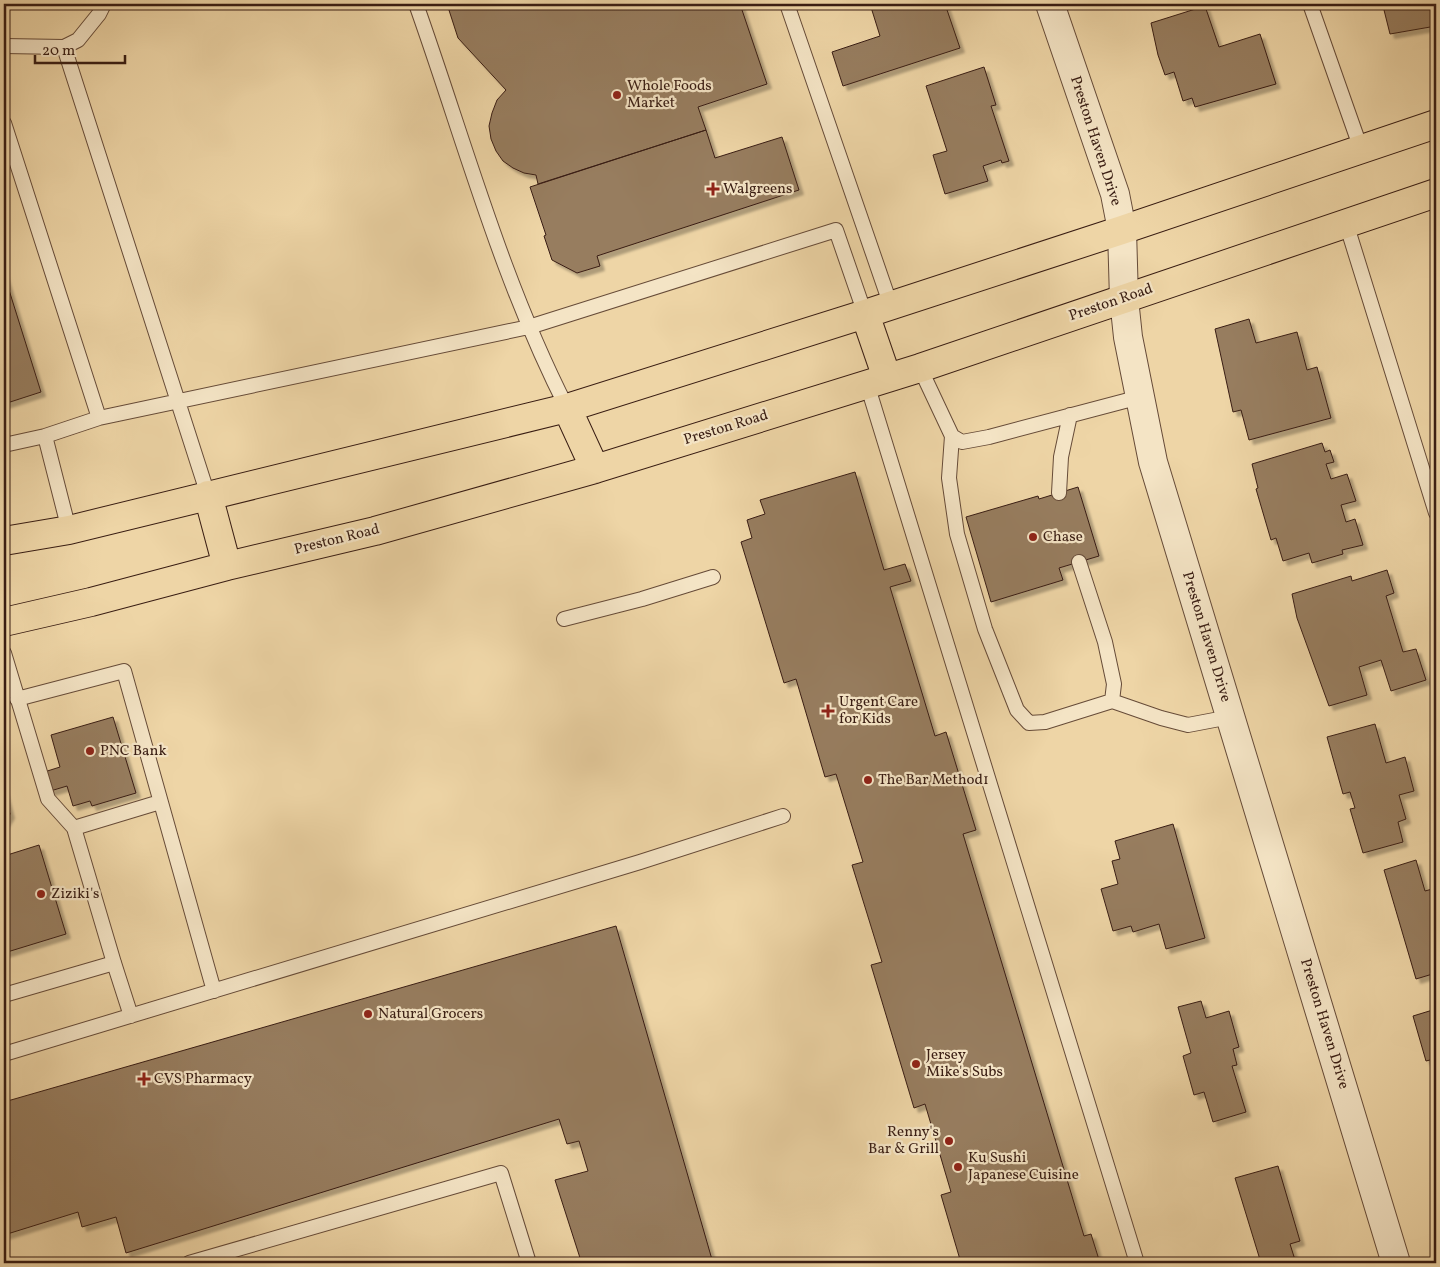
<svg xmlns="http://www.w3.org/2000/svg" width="1440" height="1267" font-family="Vollkorn,serif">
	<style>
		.building { fill: #977d5f; stroke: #391d13; filter: url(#shadow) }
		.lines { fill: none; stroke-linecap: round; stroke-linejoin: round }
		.lane-casing { stroke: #664b38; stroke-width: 16 }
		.street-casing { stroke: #664b38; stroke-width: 30 }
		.primary-casing { stroke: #391d13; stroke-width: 30 }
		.lane { stroke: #f4e4c5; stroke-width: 14 }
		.street { stroke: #f4e4c5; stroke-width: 28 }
		.primary { stroke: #eed5a6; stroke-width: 28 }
		.poi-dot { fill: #8f2418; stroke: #f4e4c5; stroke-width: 2 }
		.labels { text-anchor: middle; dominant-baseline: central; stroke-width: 4.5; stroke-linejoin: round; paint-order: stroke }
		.poi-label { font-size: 15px; fill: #391d13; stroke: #f4e4c5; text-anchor: start }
		.street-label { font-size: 15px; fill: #391d13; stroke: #f4e4c5 }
	</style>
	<defs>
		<filter id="shadow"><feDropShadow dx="4.5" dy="4.5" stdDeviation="1" flood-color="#0004"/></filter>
	</defs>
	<rect width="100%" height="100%" fill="#eed5a6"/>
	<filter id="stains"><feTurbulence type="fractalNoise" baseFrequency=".004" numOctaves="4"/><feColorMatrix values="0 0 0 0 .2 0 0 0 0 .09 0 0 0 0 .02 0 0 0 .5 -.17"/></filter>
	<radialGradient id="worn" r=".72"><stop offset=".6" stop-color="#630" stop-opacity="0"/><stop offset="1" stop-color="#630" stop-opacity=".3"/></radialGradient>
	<path class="building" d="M447,4H740L767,84L698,107L706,130L538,184L536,175L524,173L513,168L503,161L496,151L491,139L489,126L492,113L497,100L506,90L458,38Z
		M870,4H945L960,48L843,86L832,52L880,36Z
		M1386,4H1436V26L1390,34L1383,6H1387Z
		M1205,6L1219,47L1260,34L1276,84L1195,107L1192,98L1183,101L1174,72L1165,75L1158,55L1151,23Z
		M984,67L996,105L991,106L1009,161L1002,163L1001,160L983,166L988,181L945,194L933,155L947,151L926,86Z
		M706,130L715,158L782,137L799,190L597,256L600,266L577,273L552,260L544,236L546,235L530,187Z
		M4,274L41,392L4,404Z
		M1249,319L1256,343L1297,332L1307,370L1317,367L1331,418L1249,440L1241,410L1233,412L1215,329Z
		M1322,443L1325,452L1330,450L1334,462L1326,464L1331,479L1347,474L1356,501L1341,505L1346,522L1355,519L1363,545L1342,550L1343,554L1312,563L1309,553L1283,561L1276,538L1271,540L1256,489L1258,488L1252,464Z
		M855,472L884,570L905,564L911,581L890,587L935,736L946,732L976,830L963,834L1084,1236L1091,1234L1100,1263H961L941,1195L951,1192L925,1104L914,1108L871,965L882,962L852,865L863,862L836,774L825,777L796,679L784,683L741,542L752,538L747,520L765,514L760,500Z
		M1078,487L1099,556L1059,568L1063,580L991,602L966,517L1038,496L1039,499Z
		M1387,570L1394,593L1386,596L1403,652L1416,649L1426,680L1391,691L1381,660L1359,667L1367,695L1329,706L1297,618L1292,594L1351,576L1352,581Z
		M113,717L136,793L92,806L90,801L73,806L67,786L47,792L41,773L60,767L51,735Z
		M1375,724L1386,763L1405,757L1414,791L1399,795L1406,819L1398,822L1403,842L1363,853L1350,809L1355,808L1350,792L1343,794L1327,737Z
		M4,791L10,814L4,824Z
		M1173,824L1205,938L1166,949L1159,924L1133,932L1131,926L1113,931L1101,889L1118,884L1112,861L1120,859L1115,841Z
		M39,845L66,934L4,953V856Z
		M1416,860L1425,891L1436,888V973L1416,979L1384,870Z
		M616,926L713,1263H590L589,1259L581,1261L555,1180L588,1171L579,1141L567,1144L559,1119L126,1253L116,1217L82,1227L78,1212L4,1235V1102Z
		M1201,1001L1206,1018L1229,1011L1239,1047L1233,1049L1237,1065L1232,1066L1246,1112L1213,1122L1204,1092L1194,1095L1183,1056L1191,1053L1178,1007Z
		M1436,1009V1068L1434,1059L1426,1061L1413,1016Z
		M1278,1166L1300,1241L1290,1244L1296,1263H1261L1235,1178Z"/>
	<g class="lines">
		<defs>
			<path id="lane" d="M416,4C464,139 501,279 567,408
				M787,4L891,306
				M1310,4L1361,149
				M4,46L64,47L78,40L99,14L104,4
				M64,47L208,495
				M4,123L99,418
				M1346,223L1436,513
				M920,368L952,436L962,442L989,437L1140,397
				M867,384L1137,1263
				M952,436L949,478L957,534L985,629L1017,710L1029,723L1045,722L1112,701L1114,684L1105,642L1079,562
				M4,445L45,436
				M1059,493L1061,457L1070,415
				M69,530L45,436L99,418L529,327L836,230L865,314
				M564,619L642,599L713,577
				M4,653L48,799L74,828L114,963L131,1016
				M17,699L124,671L214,991
				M1112,701L1161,718L1188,725L1230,717
				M74,828L160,802
				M4,995L114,963
				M4,1054L640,862L783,816
				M189,1263L501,1173L529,1263"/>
			<path id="street" d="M1050,4L1115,194L1122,230L1124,299L1128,337L1153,462L1396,1263"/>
			<path id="primary" d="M865,314L887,378
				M567,408L595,469
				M208,495L227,566
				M4,541L69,530L567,408L865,314L1122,230L1436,124
				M4,622L91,602L227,566L375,531L595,469L920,368L1436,193"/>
		</defs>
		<use href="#lane" class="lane-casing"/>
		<use href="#street" class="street-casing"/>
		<use href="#primary" class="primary-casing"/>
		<use href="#lane" class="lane"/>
		<use href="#street" class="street"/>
		<use href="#primary" class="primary"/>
	</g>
	<g class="poi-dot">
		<circle cx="617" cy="95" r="5"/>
		<path d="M710.5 181.5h5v5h5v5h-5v5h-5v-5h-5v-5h5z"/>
		<circle cx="1033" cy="537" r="5"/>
		<path d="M825.5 703.5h5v5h5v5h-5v5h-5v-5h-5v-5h5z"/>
		<circle cx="90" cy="751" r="5"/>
		<circle cx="868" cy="780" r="5"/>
		<circle cx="41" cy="894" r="5"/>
		<circle cx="368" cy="1014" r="5"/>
		<circle cx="916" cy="1064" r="5"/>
		<path d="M141.5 1071.5h5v5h5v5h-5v5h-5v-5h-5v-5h5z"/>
		<circle cx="949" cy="1141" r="5"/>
		<circle cx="958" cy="1167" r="5"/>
	</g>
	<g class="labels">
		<g class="poi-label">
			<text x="627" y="86">Whole Foods<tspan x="627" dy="17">Market</tspan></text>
			<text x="723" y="189">Walgreens</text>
			<text x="1043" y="537">Chase</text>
			<text x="839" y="702">Urgent Care<tspan x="839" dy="17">for Kids</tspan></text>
			<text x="100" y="751">PNC Bank</text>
			<text x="878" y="780">The Bar Method1</text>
			<text x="51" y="894">Ziziki's</text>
			<text x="378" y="1014">Natural Grocers</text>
			<text x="926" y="1055">Jersey<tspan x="926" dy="17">Mike's Subs</tspan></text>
			<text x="154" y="1079">CVS Pharmacy</text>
			<text x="939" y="1132" text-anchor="end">Renny's<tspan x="939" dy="17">Bar &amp; Grill</tspan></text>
			<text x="968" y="1158">Ku Sushi<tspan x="968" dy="17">Japanese Cuisine</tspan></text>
		</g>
		<g class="street-label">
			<text transform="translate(1095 141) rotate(72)">Preston Haven Drive</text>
			<text transform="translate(1111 303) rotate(-19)">Preston Road</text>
			<text transform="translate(726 428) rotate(-17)">Preston Road</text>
			<text transform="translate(337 540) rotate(-14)">Preston Road</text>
			<text transform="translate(1206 637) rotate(73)">Preston Haven Drive</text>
			<text transform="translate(1324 1024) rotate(73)">Preston Haven Drive</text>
		</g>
	</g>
	<rect width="1440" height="1267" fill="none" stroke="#eed5a6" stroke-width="20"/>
	<rect x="5" y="5" width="1430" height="1257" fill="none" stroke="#391d13" stroke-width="2.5"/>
	<rect x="10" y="10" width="1420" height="1247" fill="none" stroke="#391d13"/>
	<path d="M35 55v8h90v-8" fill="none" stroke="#391d13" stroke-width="2.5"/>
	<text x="42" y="55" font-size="15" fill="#391d13" stroke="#f4e4c5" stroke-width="4" paint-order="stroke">20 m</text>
	<rect width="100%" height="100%" filter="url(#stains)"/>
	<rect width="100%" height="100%" fill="url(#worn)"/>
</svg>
